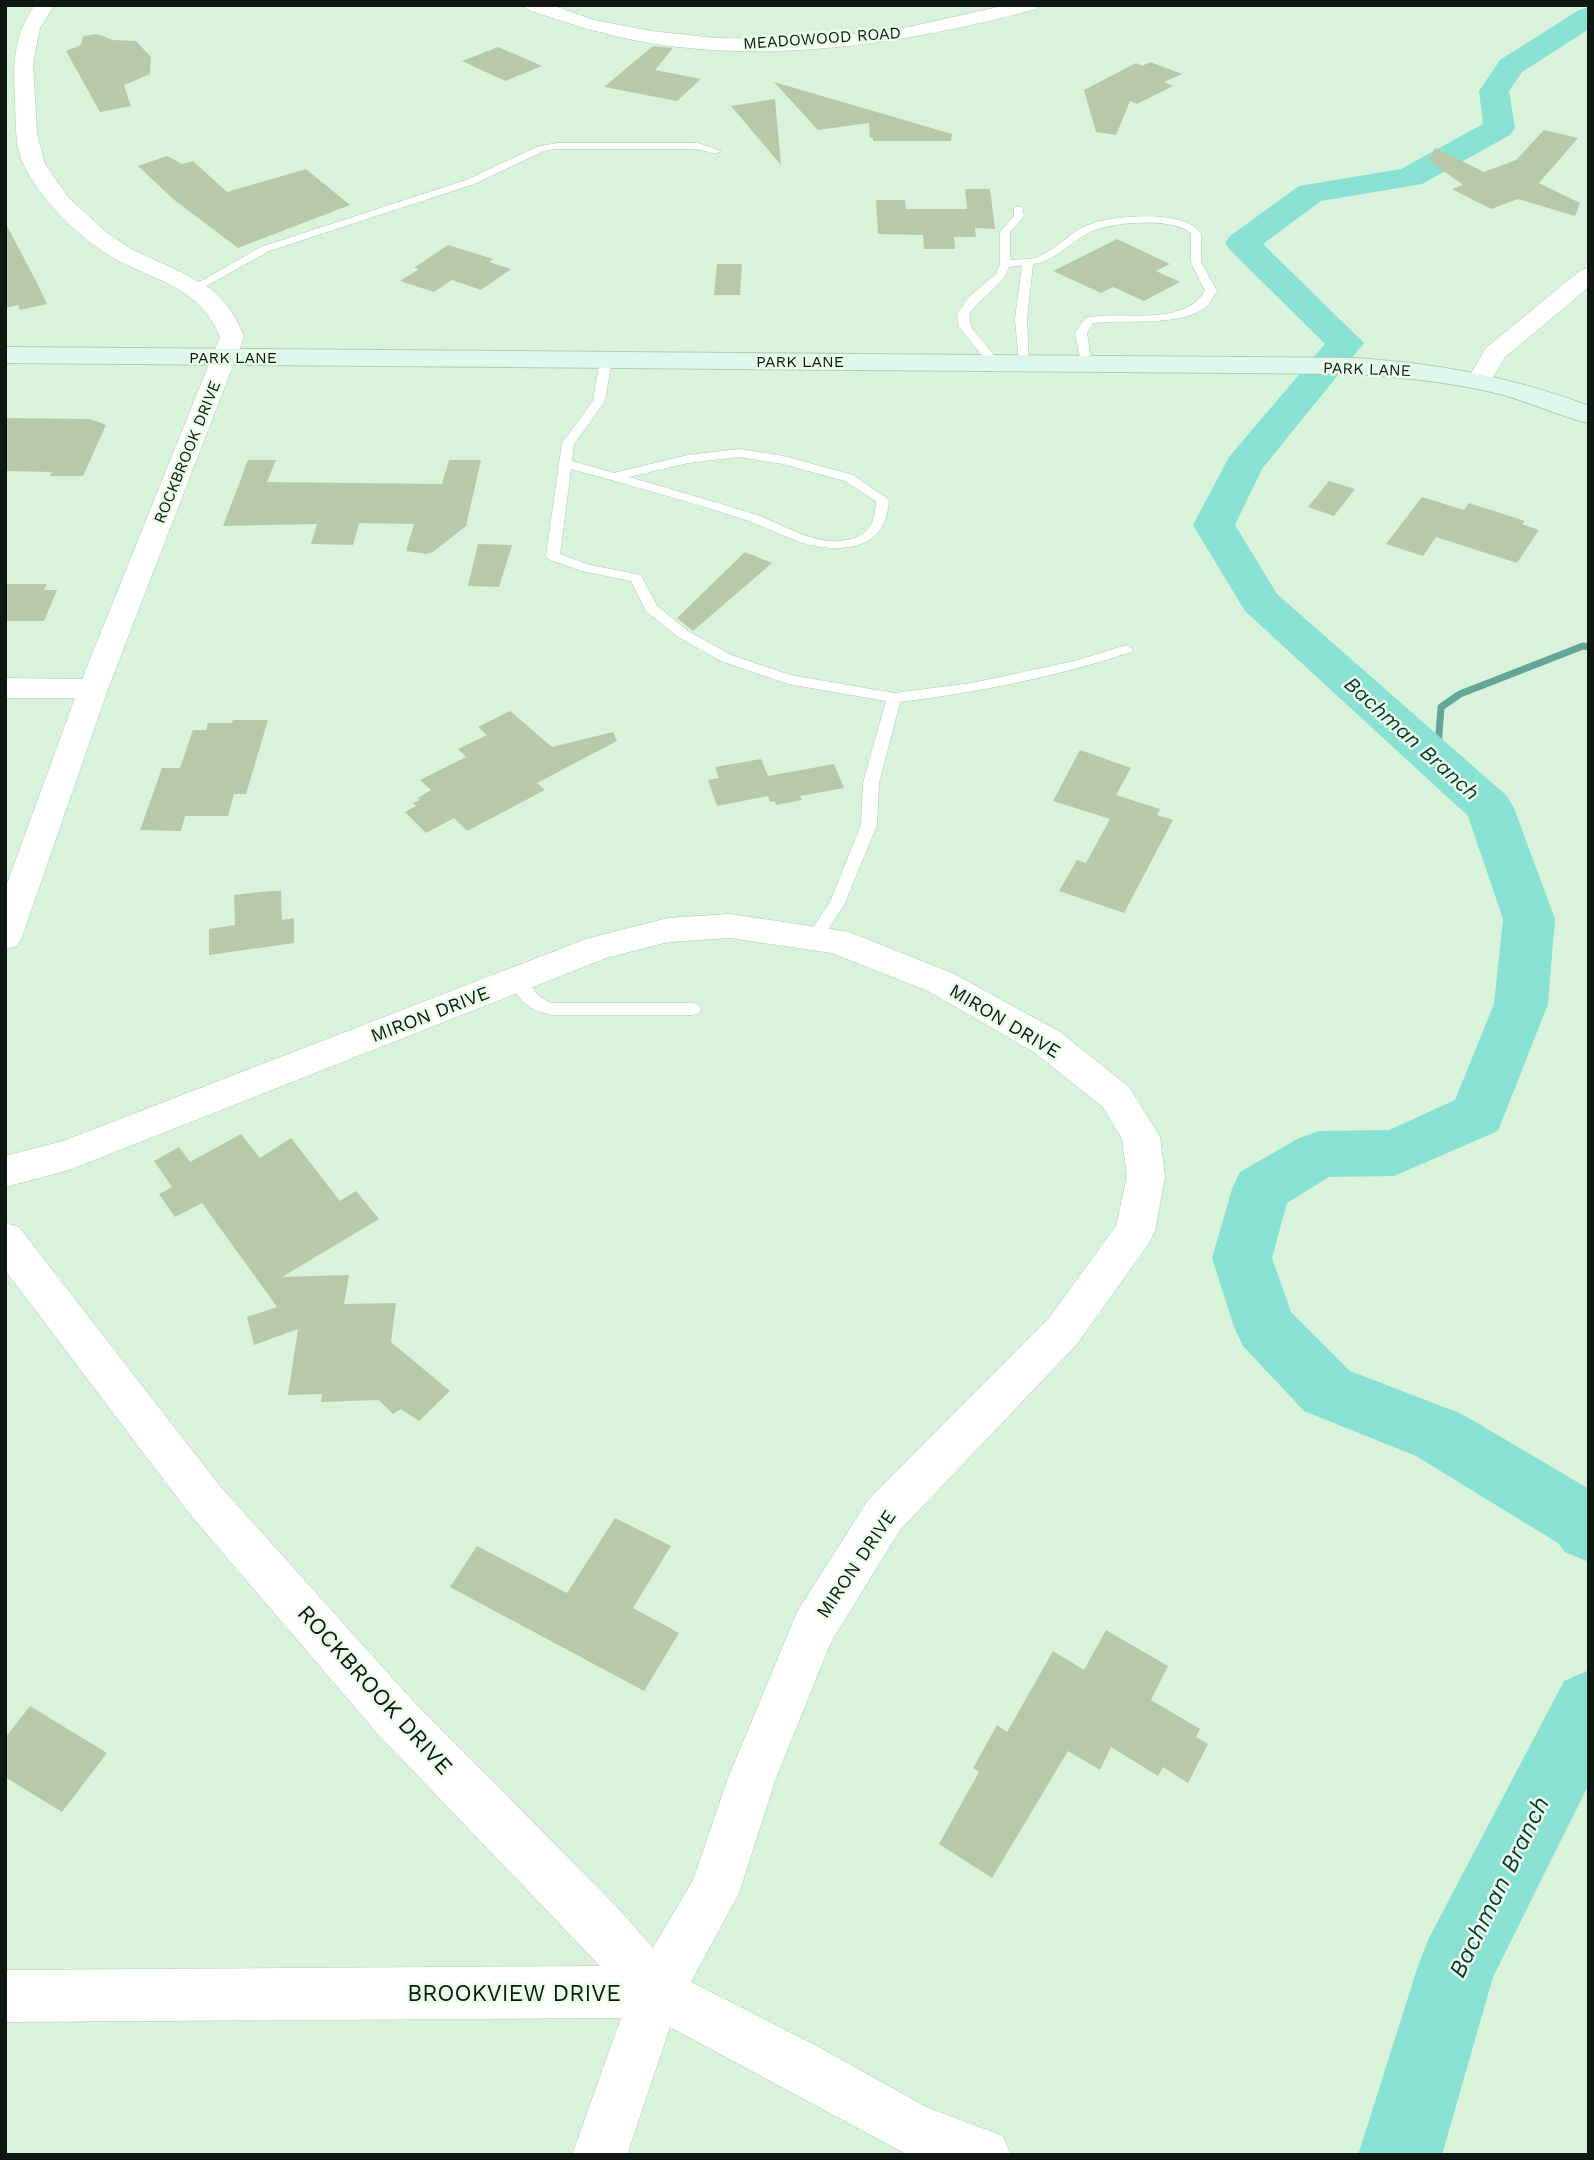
<svg xmlns="http://www.w3.org/2000/svg" width="1594" height="2160" font-family="'Work Sans',sans-serif">
	<style>
		.lines { fill: none; stroke-linecap: round; stroke-linejoin: round }
		.stream { stroke: #64a598; stroke-width: 7 }
		.river { fill: #89e1d3; fill-rule: evenodd }
		.building { fill: #bac8aa }
		.lane-casing { stroke: #b1cbb2; stroke-width: 1 }
		.street-casing { stroke: #b1cbb2; stroke-width: 1 }
		.secondary-casing { stroke: #b1cbb2; stroke-width: 2 }
		.lane { fill: #fff; fill-rule: evenodd }
		.street { fill: #fff; fill-rule: evenodd }
		.secondary { fill: #def7ec; fill-rule: evenodd }
		.labels { text-anchor: middle; dominant-baseline: central; stroke-width: 5; stroke-linejoin: round; paint-order: stroke }
		.far-street-label { font-size: 16px; fill: #0f1810; stroke: #e9ffea }
		.street-label { font-size: 19px; fill: #0f1810; stroke: #e9ffea }
		.water-label { font-size: 21px; font-style: italic; fill: #0c3731; stroke: #e9ffea }
		.near-street-label { font-size: 23px; fill: #0f1810; stroke: #e9ffea }
		.near-water-label { font-size: 24px; font-style: italic; fill: #0c3731; stroke: #e9ffea }
	</style>
	<rect width="100%" height="100%" fill="#d8f3da"/>
	<g class="lines">
		<path class="stream" d="M1437,761L1441,707L1460,694L1583,646L1589,647"/>
		<path class="river" d="M1589,7V29L1522,72L1509,91L1515,128L1510,135L1422,184L1321,201L1263,244L1364,343L1262,469L1235,525L1277,594L1507,796L1514,808L1555,919L1548,1004L1498,1131L1394,1176L1329,1177L1287,1203L1272,1258L1291,1312L1350,1371L1462,1414L1589,1489V1562L1565,1552L1558,1543L1416,1456L1304,1411L1243,1346L1234,1327L1212,1258L1232,1189L1240,1172L1299,1138L1319,1131L1389,1130L1455,1100L1494,1004L1503,919L1468,816L1245,611L1193,525L1229,457L1325,344L1230,250L1225,243L1230,236L1299,186L1401,169L1483,124L1479,91L1500,60L1579,10Z
			M1589,1670V1784L1493,1977L1442,2155H1358L1418,1966L1429,1938L1564,1681Z"/>
	</g>
	<path class="building" d="M97,34L113,40L136,41L151,57L150,74L124,85L131,106L100,112L66,51L81,45L83,36Z
		M653,46L673,48L655,70L701,79L677,101L604,87Z
		M498,47L542,66L505,81L462,61Z
		M1150,62L1182,74L1164,82L1173,86L1137,104L1130,101L1116,135L1096,132L1084,90L1136,63L1142,66Z
		M774,82L952,134L951,141H873V138H870L869,123L818,130Z
		M775,99L781,165L731,106Z
		M1544,130L1578,138L1539,183L1580,203L1575,216L1518,199L1491,209L1452,189L1463,185L1429,160L1435,148L1484,172L1516,160Z
		M167,156L182,164L193,161L227,192L306,169L350,205L238,248L173,199L138,166Z
		M965,189H990L995,229L975,228L976,237H954L955,249H924L923,235L878,234L876,200H905L906,209H967Z
		M5,222L36,281L47,304L20,310L18,305L5,308Z
		M1117,239L1170,264L1156,271L1180,282L1144,301L1113,287L1101,293L1053,271Z
		M448,245L493,259L489,262L511,269L481,290L452,280L434,292L400,281L419,269L414,268Z
		M717,264H742L740,295H714Z
		M5,418L90,419L106,425L83,476H50L52,472L5,471Z
		M248,460H276L267,482L442,484L449,460H481L466,526L433,552L426,554L406,551L414,524L359,523L353,545L311,544L317,524L223,526Z
		M1329,481L1355,489L1334,516L1308,507Z
		M1422,497L1464,510L1469,503L1525,521L1522,524L1539,530L1517,563L1436,537L1423,556L1386,544Z
		M478,544L512,545L499,587L468,586Z
		M745,552L772,563L693,631L677,618Z
		M5,584H47L44,590H57L44,621H5Z
		M510,711L552,747L613,732L617,741L537,783L545,790L467,831L454,818L426,833L405,812L416,806L413,803L420,800L418,798L431,790L420,780L466,757L458,749L487,735L478,727Z
		M233,720H268L246,794H234L228,816H185L181,831L140,830L162,768H180L193,730H206L208,723H232Z
		M1080,750L1131,768L1116,795L1160,809L1157,815L1173,820L1124,913L1059,891L1077,860L1086,863L1110,819L1053,801Z
		M761,759L768,776L834,764L844,788L800,796L802,800L776,805L775,801L770,802L768,796L717,806L708,780L719,778L715,767Z
		M270,891H281L282,920L294,918V943L209,955V929L235,925L234,895Z
		M241,1134L260,1158L291,1138L340,1201L356,1191L379,1219L282,1277L349,1275L344,1304L396,1303L391,1342L450,1391L419,1421L401,1409L393,1414L379,1400L321,1402L322,1394L288,1395L298,1329L254,1345L247,1317L277,1307L202,1203L175,1217L159,1194L172,1187L154,1161L179,1147L190,1162Z
		M615,1518L671,1546L633,1608L679,1633L644,1691L450,1587L477,1546L567,1593Z
		M1106,1630L1168,1666L1151,1700L1200,1729L1196,1737L1208,1744L1188,1783L1163,1767L1158,1776L1111,1747L1100,1770L1068,1751L992,1878L939,1844L979,1772L973,1768L997,1725L1007,1732L1053,1651L1084,1670Z
		M30,1706L107,1753L62,1812L5,1777V1738Z"/>
	<g class="lines">
		<defs>
			<path id="lane" d="M557,143H698L721,151L716,154L698,149H557L544,151L474,184L269,251L199,290L189,288L261,247L466,180L537,147Z
				M1014,207H1022L1024,216L1010,232V260C1019,259 1030,260 1037,257C1056,250 1070,232 1088,225C1113,215 1186,209 1201,234V262L1217,291C1214,295 1211,302 1208,305C1184,328 1124,319 1093,323L1087,333L1092,365L1082,367L1075,333L1085,318C1121,310 1183,328 1205,291L1191,262V234C1176,217 1116,222 1095,230C1073,238 1057,261 1033,264L1027,319L1029,365L1019,363L1015,319L1022,265L1009,267C1003,286 980,297 969,314L971,327L1000,363L990,365L959,327L957,314L969,297L996,274L1000,264V232L1014,216Z
				M606,356L612,360L605,401L574,444L572,461L614,473L688,455L739,449L784,456L853,475L889,500C887,526 876,543 849,547C810,553 780,532 746,520C689,501 629,485 571,469L560,554L590,565L641,575L657,606L688,631L731,655L790,675L894,693L972,683L1075,661L1126,645L1133,649L1131,652C1056,677 979,692 900,702L879,783L877,825L845,903L820,942L814,944L806,938L830,902L861,825L863,783L886,701L788,684L721,661L678,637L646,611L631,581L582,571L548,559L546,556L562,443L593,401L600,360ZM739,457L783,464L845,481L876,501C875,517 873,530 857,537C822,552 785,524 754,514C712,501 670,489 629,477L688,463Z
				M517,974C531,978 532,997 552,1003H693L699,1005L701,1009L699,1013L693,1015H552C529,1010 519,1001 509,980Z"/>
			<path id="street" d="M35,5H54L40,28L33,62L37,133L45,164L68,197L107,233L131,249L181,272L211,289C227,303 236,317 244,337L108,689L22,937L17,946L5,949V889L75,698H5V678L82,679L220,337C201,288 159,282 117,260C82,241 32,193 20,155C15,138 16,120 15,102C13,65 13,36 35,5Z
				M524,5H552L594,20L651,31L715,38L780,39L845,35L909,27L1007,5H1038L1036,9C911,42 779,64 650,43C607,36 567,23 526,9Z
				M1589,268V287L1505,357L1488,385L1479,387L1470,385L1467,380L1486,348L1581,270Z
				M730,914L849,932L952,973L1060,1032L1129,1087L1160,1137L1165,1176L1155,1231L1149,1243L1077,1344L900,1530L831,1642L776,1778L739,1893L691,1982L815,2045L926,2107L1003,2136L1011,2155H908L670,2027L627,2155H572L621,2018L5,2022V1970L600,1966L377,1733L189,1513L5,1270V1223L19,1227L219,1485L411,1699L615,1905L653,1948L693,1880L728,1778L797,1612L868,1500L1049,1318L1116,1226L1127,1176L1122,1139L1103,1107L1034,1052L928,991L832,953L730,938L668,942L606,958L69,1170L5,1187V1156L63,1141L586,939L668,918Z"/>
			<path id="secondary" d="M5,347L1354,358C1435,363 1513,377 1589,406V423C1559,416 1530,402 1500,394C1452,382 1403,377 1354,374L5,363Z"/>
		</defs>
		<use href="#lane" class="lane-casing"/>
		<use href="#street" class="street-casing"/>
		<use href="#secondary" class="secondary-casing"/>
		<use href="#lane" class="lane"/>
		<use href="#street" class="street"/>
		<use href="#secondary" class="secondary"/>
	</g>
	<g class="labels">
		<g class="far-street-label">
			<text transform="translate(822 38) rotate(-4)">MEADOWOOD ROAD</text>
			<text x="233" y="357">PARK LANE</text>
			<text x="800" y="361">PARK LANE</text>
			<text transform="translate(1367 369) rotate(2)">PARK LANE</text>
			<text transform="translate(187 452) rotate(-68)">ROCKBROOK DRIVE</text>
		</g>
		<g class="street-label">
			<text transform="translate(430 1014) rotate(-21)">MIRON DRIVE</text>
			<text transform="translate(1005 1021) rotate(31)">MIRON DRIVE</text>
			<text transform="translate(856 1564) rotate(-56)">MIRON DRIVE</text>
		</g>
		<g class="water-label">
			<text transform="translate(1412 738) rotate(42)">Bachman Branch</text>
		</g>
		<g class="near-street-label">
			<text transform="translate(375 1690) rotate(48)">ROCKBROOK DRIVE</text>
			<text x="514" y="1993">BROOKVIEW DRIVE</text>
		</g>
		<g class="near-water-label">
			<text transform="translate(1499 1887) rotate(-64)">Bachman Branch</text>
		</g>
	</g>
	<rect width="1594" height="2160" fill="none" stroke="#0f1810" stroke-width="14"/>
</svg>
